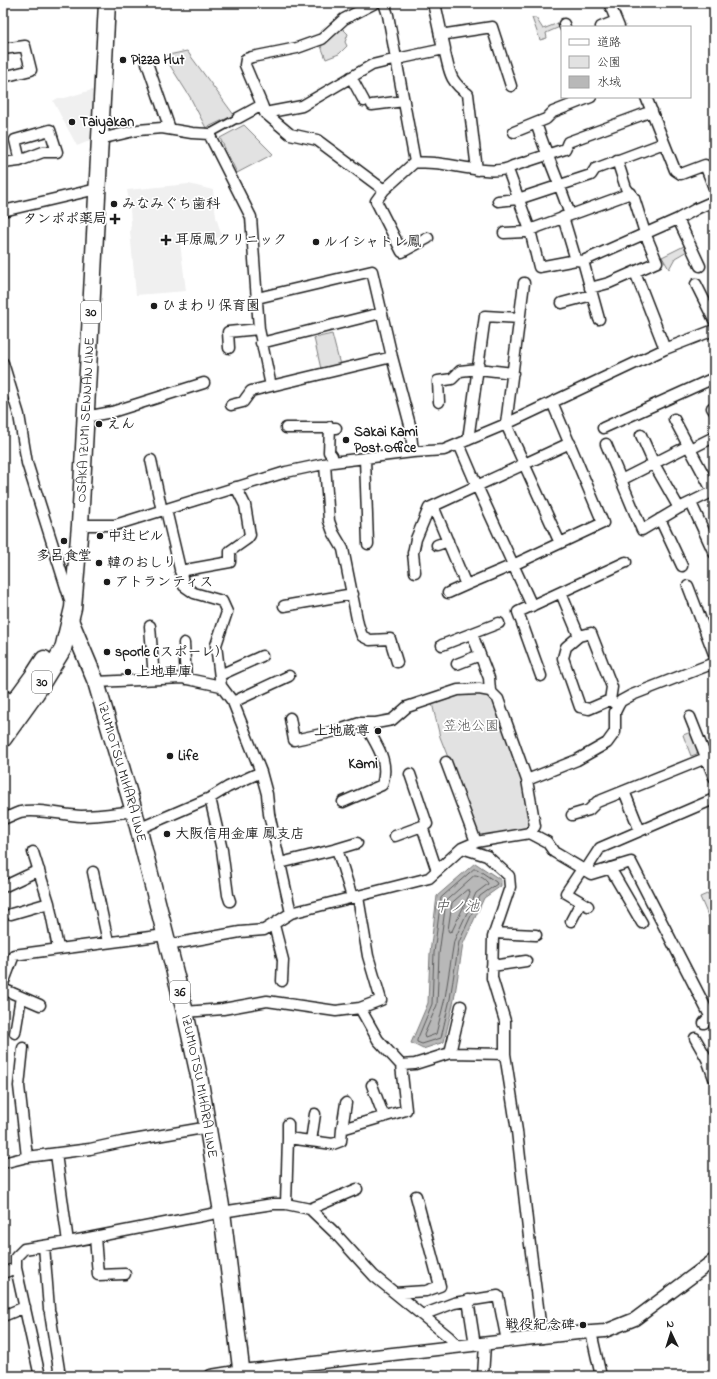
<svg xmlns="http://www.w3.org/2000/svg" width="717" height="1379" font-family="'Indie Flower','Klee One',sans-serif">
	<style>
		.built { fill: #f0f0f0 }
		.green { fill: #e2e2e2; stroke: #7f7f7f }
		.water { fill: #b8b8b8; stroke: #7a7a7a }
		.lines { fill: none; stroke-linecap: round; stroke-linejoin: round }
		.shore { stroke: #5a5a5a; stroke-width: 1 }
		.pedestrian-casing { stroke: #1c1c1c; stroke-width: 10 }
		.minor-casing { stroke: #1c1c1c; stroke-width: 13 }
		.tertiary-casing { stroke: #1c1c1c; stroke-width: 15 }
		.primary-casing { stroke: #1c1c1c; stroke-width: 19 }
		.pedestrian { stroke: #fff; stroke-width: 7 }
		.minor { stroke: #fff; stroke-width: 10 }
		.tertiary { stroke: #fff; stroke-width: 12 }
		.primary { stroke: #fff; stroke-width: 16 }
		.poi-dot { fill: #1c1c1c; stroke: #fff; stroke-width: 1.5 }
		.labels { text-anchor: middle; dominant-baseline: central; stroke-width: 3.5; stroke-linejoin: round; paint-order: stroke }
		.shield { fill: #fff; stroke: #606060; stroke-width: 1 }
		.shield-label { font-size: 13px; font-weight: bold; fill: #1c1c1c }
		.poi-label { font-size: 14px; font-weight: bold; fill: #1c1c1c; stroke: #fff; text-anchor: start }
		.street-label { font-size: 14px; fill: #1c1c1c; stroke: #fff }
		.park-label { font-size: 14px; fill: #575757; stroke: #fff }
		.neighbourhood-label { font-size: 15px; font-weight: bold; fill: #1c1c1c; stroke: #fff }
		.water-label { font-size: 15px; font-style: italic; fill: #5a5a5a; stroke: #fff }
	</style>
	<rect width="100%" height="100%" fill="#fff"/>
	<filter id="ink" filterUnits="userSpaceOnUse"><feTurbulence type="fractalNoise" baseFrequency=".025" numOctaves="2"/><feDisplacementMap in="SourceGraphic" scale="8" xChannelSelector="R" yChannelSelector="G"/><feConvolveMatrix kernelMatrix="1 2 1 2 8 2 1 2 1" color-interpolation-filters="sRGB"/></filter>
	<g filter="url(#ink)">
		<path class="built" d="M95,89L94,139L77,146L53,101L58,98H65Z
			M189,184L213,190L216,217L222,237L180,243L186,291L136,295L130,231L131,224L130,209L127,190Z"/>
		<path class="green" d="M532,18H536L543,29L561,22L562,26L546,33L547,38L540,40Z
			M341,27L348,34L345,42L347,46L339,54L326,59L321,46L331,39Z
			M187,51L234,115L206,128L190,97L164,56Z
			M244,125L273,154L237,173L220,138Z
			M684,246L687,251L675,258L669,269L662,257Z
			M332,334L340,365L321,369L314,338Z
			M479,692L489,695L497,703L524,783L531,825L528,829L479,836L440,737L432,703L449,696Z
			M691,732L698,750L697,754L691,756L683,735Z
			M714,891V924L712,925L700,897Z"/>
		<path class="water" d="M475,863L501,880V886L484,898L463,944L454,1000L444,1042L423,1049L411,1043L428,1003L430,953L437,896Z"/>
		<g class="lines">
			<path class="shore" d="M474,869H477L496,882L497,884L480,896L459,942L450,999L441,1038L422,1044L417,1042V1040L432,1004L434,953L441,898Z
				M475,875C479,875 487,880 488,884L476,893L454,941L445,998L436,1034L425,1038L424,1035L437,1005L439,954L446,901Z
				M467,890H469L470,893L452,931L449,932L448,930L452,903Z"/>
			<defs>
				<path id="pedestrian" d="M209,134L238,118"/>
				<path id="minor" d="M384,3L388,15L415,162
					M609,3L619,27
					M564,24L565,27
					M601,27L616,21
					M440,35L492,27L511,86
					M3,49L25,46L31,70L3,77
					M146,60L170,129
					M351,77L364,101
					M646,97L675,170L681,174L705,165L714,188
					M262,105L245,65L246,59L252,57L297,48L322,39L344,19L375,3
					M372,105L404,101
					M265,113L290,134L317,140L384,190
					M238,118L262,105L265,113L302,106L372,65L397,59L444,49C450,71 448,80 468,94L477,170
					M536,123C546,154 560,184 570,215
					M514,132L546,119L553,112L591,97
					M100,139L138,130L162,128L192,133L209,134L251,217L259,329L271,386L392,357
					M3,163L19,161L43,152H57L50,130L15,140L20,161
					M508,170L530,230L539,267L576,260L583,261L678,219L698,208L714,201
					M498,201L518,199L591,175L595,169L664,143
					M3,211L97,189
					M563,217L576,260
					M678,219L700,266
					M504,233L525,232L535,228L631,193
					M428,238L402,252L376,201L384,190L415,162C421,163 427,162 434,163C453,164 496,177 513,166L565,149L568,142L652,111
					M583,261L599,319
					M635,272L665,349
					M524,283L506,424L560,543
					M696,284L714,320
					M590,288L609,283L657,262L645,233L634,198L626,188L617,160
					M257,298L372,271L392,357L410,425L413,452
					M562,303L592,295
					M261,343L381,313
					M229,348L228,332L259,329
					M3,363L19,415L27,463L71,603
					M439,402L438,381L452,379L460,371L478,369L513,373
					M231,405L243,402L251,391L271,386
					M712,408L714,411
					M85,417L112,412L204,383
					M674,419L713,492
					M330,427L329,452L332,456L333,462
					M286,428H336
					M603,428L714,378
					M641,435L654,464L679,508
					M468,440L485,316L520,318
					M459,444L477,486L532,606
					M606,444L642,530L679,508L714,491
					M690,449L714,437
					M365,458L368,544
					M151,460L162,511
					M325,464L329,521L333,532L343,549L358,624L362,636L370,640L390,639L397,662
					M621,480L688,446
					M691,503L714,553
					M433,506L466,585L513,565L603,523L552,402
					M166,510L184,586L194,593L222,601L227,612L216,645L221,686L233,702L261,772L267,794L269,814L291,913
					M660,519L682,566
					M80,525H115L286,472L333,462L413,452L444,450L506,424L665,349L714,330
					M437,545L448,541
					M180,571L230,562V551L247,539L250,535L245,505L236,487
					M415,572L413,553L416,539L429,508L570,443
					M688,586L714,654
					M448,593L466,585
					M561,593L579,636
					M284,606L353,594
					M150,626L154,679
					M472,634L489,678L490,691
					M184,643L186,679
					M442,645L499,623
					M457,664L480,655
					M220,675L262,656
					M541,676L518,612L626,562
					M96,682L183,678L221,686
					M610,700L612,687L591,633L579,636L566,647L563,658L580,707L589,709L610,700L618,706
					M233,702L289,676
					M690,717L714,777
					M446,762L476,842
					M410,774L427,824L422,826L437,871
					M527,780L577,760L607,743L615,732V712L618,706L621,701L632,695L714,663
					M624,791L640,831
					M210,798L222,850L228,895L230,901
					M343,802L382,785C390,760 376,745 365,724
					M572,815L589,810L597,802L706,758
					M3,819C9,817 14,814 20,812C37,808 63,815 81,816C99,816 116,813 134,811
					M138,829L210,798L228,787L261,772
					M530,833L547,842L554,852L591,874L631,862L710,1016L704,1023
					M395,836L422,826
					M462,848L487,856L509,876L510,887L493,937L492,978L505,1021V1054L517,1131L528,1229L542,1338
					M33,852L49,903L58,948
					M280,863L337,849
					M610,868L642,923
					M582,869L566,893L588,906
					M585,871L600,848L714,799
					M93,872L108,942
					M3,887L39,870
					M352,897L337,849L357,843
					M11,914L49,903
					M571,921L581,902
					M274,925L283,960L282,981
					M494,933L536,935
					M168,945L240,932L264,930L291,913L429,878L462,848L476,842L530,833L535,826L527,780L498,699L490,691L479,689L458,690L407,707L392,720L376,723H360L336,731L294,740L290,718
					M492,966L526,961
					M3,984L14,955L165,935
					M3,989L40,1005
					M360,1008L378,1040L401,1065L415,1064L450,1053L505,1054
					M185,1012L223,1009L267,1001L336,1011L360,1008L381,1000L368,956L358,897
					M15,1033L21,997
					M695,1038L707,1059L714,1078
					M23,1048L19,1086L27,1157
					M450,1053L461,1006
					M372,1085L384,1117
					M342,1129L346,1103
					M288,1138V1124
					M311,1141L315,1114
					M56,1154L68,1242
					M3,1163L27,1157L90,1149L122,1142L209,1127
					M286,1204L288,1138L333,1144L341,1141L342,1129L406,1110L401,1065
					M310,1209L357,1189
					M95,1237L98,1275L125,1274
					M44,1246L49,1309
					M3,1273L16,1268
					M395,1293L426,1291L440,1286L416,1196
					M468,1300L475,1345
					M50,1313L60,1376
					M422,1315L454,1303L498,1296L507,1341
					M3,1316L25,1307
					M591,1332L601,1376
					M42,1376L39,1372L16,1268V1257L24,1249L68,1242L222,1212L273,1204H286L310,1209L334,1232L374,1276L449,1337L459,1347
					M483,1376L485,1344"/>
				<path id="tertiary" d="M434,3L444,49
					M3,696L13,703
					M211,1376L242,1371L578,1333L605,1331L635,1319L714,1260"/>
				<g id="primary">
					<path id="s1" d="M70,620L96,682L134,811L185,1012L199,1076L222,1212L242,1376"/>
					<path d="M3,717L33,676L44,659"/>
					<path id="s2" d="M3,739L36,693L63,649L73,608L80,525L107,3"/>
				</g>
			</defs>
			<use href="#pedestrian" class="pedestrian-casing"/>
			<use href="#minor" class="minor-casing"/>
			<use href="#tertiary" class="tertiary-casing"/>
			<use href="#primary" class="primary-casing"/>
			<use href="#pedestrian" class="pedestrian"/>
			<use href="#minor" class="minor"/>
			<use href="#tertiary" class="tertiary"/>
			<use href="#primary" class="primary"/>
		</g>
	</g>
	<g class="poi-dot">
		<circle cx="123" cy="60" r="4"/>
		<circle cx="72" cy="122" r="4"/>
		<circle cx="114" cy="204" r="4"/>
		<path d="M113 213h4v4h4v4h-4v4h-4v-4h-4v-4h4z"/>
		<path d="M164 234h4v4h4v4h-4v4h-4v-4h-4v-4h4z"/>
		<circle cx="316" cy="242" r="4"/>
		<circle cx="154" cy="306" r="4"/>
		<circle cx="99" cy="424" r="4"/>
		<circle cx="346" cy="440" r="4"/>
		<circle cx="100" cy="536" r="4"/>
		<circle cx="64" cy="541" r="4"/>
		<circle cx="99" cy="563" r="4"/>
		<circle cx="107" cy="582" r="4"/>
		<circle cx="107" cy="652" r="4"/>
		<circle cx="128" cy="672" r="4"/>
		<circle cx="378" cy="731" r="4"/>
		<circle cx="170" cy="756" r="4"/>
		<circle cx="167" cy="834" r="4"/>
		<circle cx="583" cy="1325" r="4"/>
	</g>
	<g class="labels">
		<g class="shield">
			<rect x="81" y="301" width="20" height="22" rx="3"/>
			<rect x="32" y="671" width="20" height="22" rx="3"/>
			<rect x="170" y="981" width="20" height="22" rx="3"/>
		</g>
		<g class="shield-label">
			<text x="91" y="312">30</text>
			<text x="42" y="682">30</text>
			<text x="180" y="992">36</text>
		</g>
		<g class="poi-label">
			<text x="131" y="60">Pizza Hut</text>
			<text x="80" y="122">Taiyakan</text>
			<text x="122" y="204">みなみぐち歯科</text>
			<text x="107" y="219" text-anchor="end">タンポポ薬局</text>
			<text x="175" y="240">耳原鳳クリニック</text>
			<text x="324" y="242">ルイシャトレ鳳</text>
			<text x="162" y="306">ひまわり保育園</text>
			<text x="107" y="424">えん</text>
			<text x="354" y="432">Sakai Kami<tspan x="354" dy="16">Post Office</tspan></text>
			<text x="108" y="536">中辻ビル</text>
			<text x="64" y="556" text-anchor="middle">多呂食堂</text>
			<text x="107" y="563">韓のおしり</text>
			<text x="115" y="582">アトランティス</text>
			<text x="115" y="652">sporle (スポーレ）</text>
			<text x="136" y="672">上地車庫</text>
			<text x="370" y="731" text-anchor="end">上地蔵尊</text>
			<text x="178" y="756">Life</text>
			<text x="175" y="834">大阪信用金庫 鳳支店</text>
			<text x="575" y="1325" text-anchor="end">戦役紀念碑</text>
		</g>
		<g class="street-label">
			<text stroke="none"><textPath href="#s2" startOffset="339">OSAKA IZUMI SENNAN LINE</textPath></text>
			<text stroke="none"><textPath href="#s1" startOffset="161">IZUMIOTSU MIHARA LINE</textPath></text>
			<text stroke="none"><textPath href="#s1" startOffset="485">IZUMIOTSU MIHARA LINE</textPath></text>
		</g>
		<g class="park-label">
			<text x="471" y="726">笠池公園</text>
		</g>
		<g class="neighbourhood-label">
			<text x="363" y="764">Kami</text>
		</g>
		<g class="water-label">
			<text x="457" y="907">中ノ池</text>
		</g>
	</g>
	<rect width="717" height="1379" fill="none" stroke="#fff" stroke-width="16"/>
	<rect x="8" y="8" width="701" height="1363" fill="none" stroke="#1c1c1c" stroke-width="1.5" filter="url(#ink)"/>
	<rect x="561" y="26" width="130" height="72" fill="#ffffff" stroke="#a4a4a4"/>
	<rect x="569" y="39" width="20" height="6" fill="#ffffff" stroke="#a4a4a4"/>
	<text x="597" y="46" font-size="12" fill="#1c1c1c">道路</text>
	<rect x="569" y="56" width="20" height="12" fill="#e2e2e2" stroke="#a4a4a4"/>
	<text x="597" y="66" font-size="12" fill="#1c1c1c">公園</text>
	<rect x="569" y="76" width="20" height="12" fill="#b8b8b8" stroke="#a4a4a4"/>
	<text x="597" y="86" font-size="12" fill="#1c1c1c">水域</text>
	<g transform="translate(671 1333) rotate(356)" stroke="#ffffff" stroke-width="3" paint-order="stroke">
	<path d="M0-3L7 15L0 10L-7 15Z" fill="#1c1c1c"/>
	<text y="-6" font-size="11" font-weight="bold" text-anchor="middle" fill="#1c1c1c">N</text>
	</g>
</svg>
